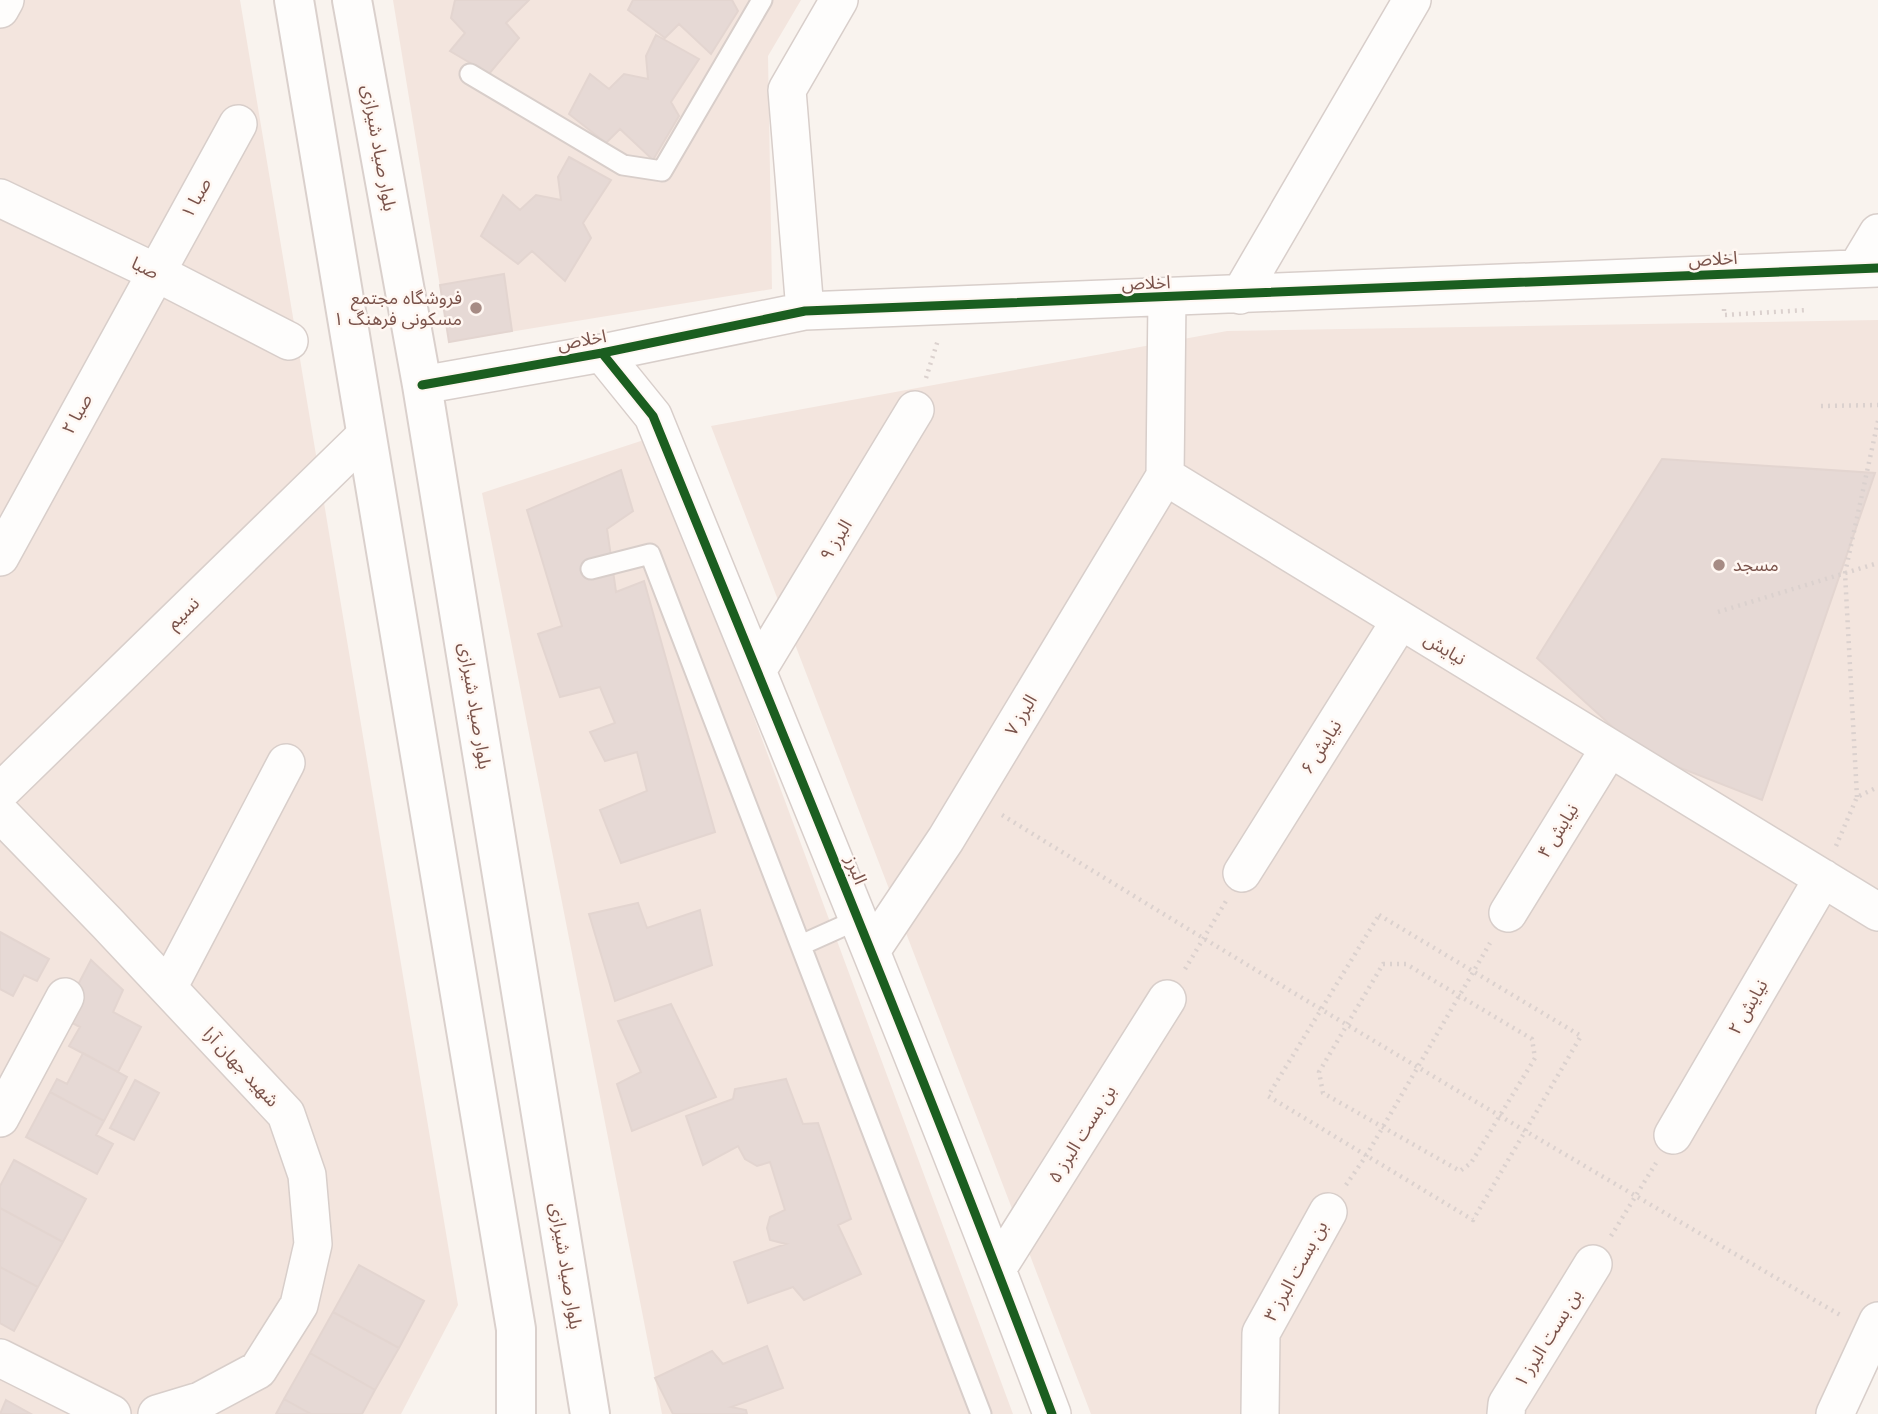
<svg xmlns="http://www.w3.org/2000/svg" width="1878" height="1414" font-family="'Varela Round','Noto Sans Arabic',sans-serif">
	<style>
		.residential { fill: #f3e5de }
		.building { fill: #e6d9d5; stroke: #e3d5d0; stroke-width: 2 }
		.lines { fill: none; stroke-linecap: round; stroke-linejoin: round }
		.lane-casing { stroke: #d8ceca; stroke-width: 23 }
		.street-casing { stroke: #d8ceca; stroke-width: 40 }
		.secondary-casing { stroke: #dad0cc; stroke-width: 42 }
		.path { stroke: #dbd1ce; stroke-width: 4.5; stroke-dasharray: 2 5; stroke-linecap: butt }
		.lane { stroke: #fefdfc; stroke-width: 19 }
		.street { stroke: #fefdfc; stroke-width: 37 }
		.secondary { stroke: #fefdfc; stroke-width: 38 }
		.cycleway-casing { stroke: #fff7f2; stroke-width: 13 }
		.cycleway { stroke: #1b5e20; stroke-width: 9 }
		.poi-dot { fill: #a68b84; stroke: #fff7f2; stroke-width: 2.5 }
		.labels { text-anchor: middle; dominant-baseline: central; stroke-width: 5; stroke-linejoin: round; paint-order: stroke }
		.street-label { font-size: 18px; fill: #7a534b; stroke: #fff7f2 }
		.poi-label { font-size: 18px; fill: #7a534b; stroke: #fff7f2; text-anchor: end }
	</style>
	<rect width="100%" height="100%" fill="#f9f3ee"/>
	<path class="residential" d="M0,0H240L458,1305L401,1414H0Z
		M393,0H801L768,56L772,289L449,342Z
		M1878,320V1348L1846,1414H1091L711,426L1227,331Z
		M650,438L1013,1414H662L482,493Z"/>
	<path class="building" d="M455,0H529L506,23L519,38L489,74L450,51L465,33L451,18Z
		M633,0H732L738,11L711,54L679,24L665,38L628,10Z
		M656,35L699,59L671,102L679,116L653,160L620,129L606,143L569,114L590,74L609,89L624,74L648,79L646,56Z
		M569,157L611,180L583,223L591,238L565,281L532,251L518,264L481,236L503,195L520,210L536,195L561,200L558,177Z
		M504,274L512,331L449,342L440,285Z
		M1662,459L1875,473L1762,800L1640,752L1537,658Z
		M621,470L633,511L607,529L616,592L644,581L715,832L621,863L600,810L647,791L637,752L605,761L590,732L615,723L600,687L560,697L538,634L562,626L527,510Z
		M638,903L647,928L700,910L712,965L615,1001L589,914Z
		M0,932L49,959L37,981L24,975L13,996L0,989Z
		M91,960L123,990L113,1012L141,1027L118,1072L69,1046L80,1027L61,1017Z
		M671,1004L716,1097L632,1131L617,1084L641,1072L618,1021Z
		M83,1053L127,1077L104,1121L50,1092L57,1079L67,1084Z
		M786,1079L803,1124L818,1123L851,1219L838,1225L861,1274L804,1300L793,1287L748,1303L734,1262L786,1244L770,1240L767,1228L770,1217L785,1210L770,1162L757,1166L745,1159L738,1146L703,1165L686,1116L733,1099L735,1089Z
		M135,1080L159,1093L134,1140L110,1128Z
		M50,1092L104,1121L96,1135L113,1144L97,1174L26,1137Z
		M14,1160L86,1199L63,1242L0,1208V1186Z
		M0,1208L63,1242L38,1287L0,1267Z
		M359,1265L424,1301L399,1348L333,1312Z
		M0,1267L38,1287L14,1331L0,1323Z
		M333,1312L399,1348L375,1390L310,1353Z
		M767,1346L783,1388L731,1407L746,1410L747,1414H673L655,1378L712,1351L723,1364Z
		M310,1353L375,1390L362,1414H311L284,1399Z
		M284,1399L311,1414H276Z
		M6,1400L31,1414H0Z"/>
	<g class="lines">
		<defs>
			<path id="lane" d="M470,74L623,165L662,171L762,0
				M591,569L650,554L981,1414
				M801,945L859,919"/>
			<path id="street" d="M0,9L5,0
				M0,198L155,272L289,341
				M1857,268L1878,233
				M1240,295L1412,0
				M805,311L787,90L839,0
				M602,353L653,416C788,748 926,1079 1052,1414
				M422,385L602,353L805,311L1878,268
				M1165,476L1878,912
				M1165,476L1167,298
				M0,557L238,124
				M757,671L915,410
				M0,792L366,435
				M0,813L107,923L286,1114L307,1175L313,1244L299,1305L258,1370L200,1401L157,1414
				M1242,873L1400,621
				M1508,913L1609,749
				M871,951L946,839L1165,476
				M168,988L286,763
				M0,1118L65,997
				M1673,1135L1823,878
				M997,1269L1167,999
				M0,1358L112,1414
				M1260,1414L1261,1333L1328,1212
				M1506,1414L1507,1404L1593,1264
				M1835,1414L1878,1321"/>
			<path id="secondary" d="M294,0L516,1329V1414
				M352,0L422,385L590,1414"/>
		</defs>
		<use href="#lane" class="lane-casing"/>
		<use href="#street" class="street-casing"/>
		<use href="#secondary" class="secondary-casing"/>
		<path class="path" d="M1724,309V315L1807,310
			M926,378L938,340
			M1821,406L1878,405
			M1718,612L1878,563
			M1857,797L1845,573L1878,421
			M1002,815C1279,986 1560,1153 1842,1316
			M1836,846L1857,797L1878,787
			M1379,915L1581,1036L1473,1220L1268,1096Z
			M1383,964H1406L1532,1039L1535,1058L1471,1163L1460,1171L1323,1093L1319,1072Z
			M1185,969L1226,901
			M1346,1185L1366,1156L1490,943
			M1611,1236L1656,1163"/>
		<use href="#lane" class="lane"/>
		<use href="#street" class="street"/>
		<use href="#secondary" class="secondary"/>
		<defs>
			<path id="cycleway" d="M602,353L653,416C788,748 926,1079 1052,1414
				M422,385L602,353L805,311L1878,268"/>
		</defs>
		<use href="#cycleway" class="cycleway-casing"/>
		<use href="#cycleway" class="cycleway"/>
	</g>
	<g class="poi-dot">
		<circle cx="476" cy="308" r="7"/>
		<circle cx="1719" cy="565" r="7"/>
	</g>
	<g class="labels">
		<g class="street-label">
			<text transform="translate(379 148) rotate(80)">بلوار صیاد شیرازی</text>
			<text transform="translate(196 198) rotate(-61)">صبا ۱</text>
			<text transform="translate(1713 259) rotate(-3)">اخلاص</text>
			<text transform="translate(145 268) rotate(26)">صبا</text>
			<text transform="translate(1146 283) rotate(-2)">اخلاص</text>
			<text transform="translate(582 340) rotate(-10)">اخلاص</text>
			<text transform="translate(77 414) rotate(-61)">صبا ۲</text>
			<text transform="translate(836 540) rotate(-59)">البرز ۹</text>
			<text transform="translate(183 613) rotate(-44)">نسیم</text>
			<text transform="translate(1445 649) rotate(31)">نیایش</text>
			<text transform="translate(475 706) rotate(81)">بلوار صیاد شیرازی</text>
			<text transform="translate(1021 715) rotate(-59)">البرز ۷</text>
			<text transform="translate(1321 747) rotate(-58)">نیایش ۶</text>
			<text transform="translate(1558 831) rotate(-58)">نیایش ۴</text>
			<text transform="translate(856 870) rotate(68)">البرز</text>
			<text transform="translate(1748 1007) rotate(-60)">نیایش ۲</text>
			<text transform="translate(241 1067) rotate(47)">شهید جهان آرا</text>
			<text transform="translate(1082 1134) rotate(-58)">بن بست البرز ۵</text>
			<text transform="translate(566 1266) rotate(81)">بلوار صیاد شیرازی</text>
			<text transform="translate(1296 1271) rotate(-61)">بن بست البرز ۳</text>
			<text transform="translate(1548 1338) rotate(-58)">بن بست البرز ۱</text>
		</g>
		<g class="poi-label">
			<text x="462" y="298">فروشگاه مجتمع<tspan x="462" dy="21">مسکونی فرهنگ ۱</tspan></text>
			<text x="1733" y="565" text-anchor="start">مسجد</text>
		</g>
	</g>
</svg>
